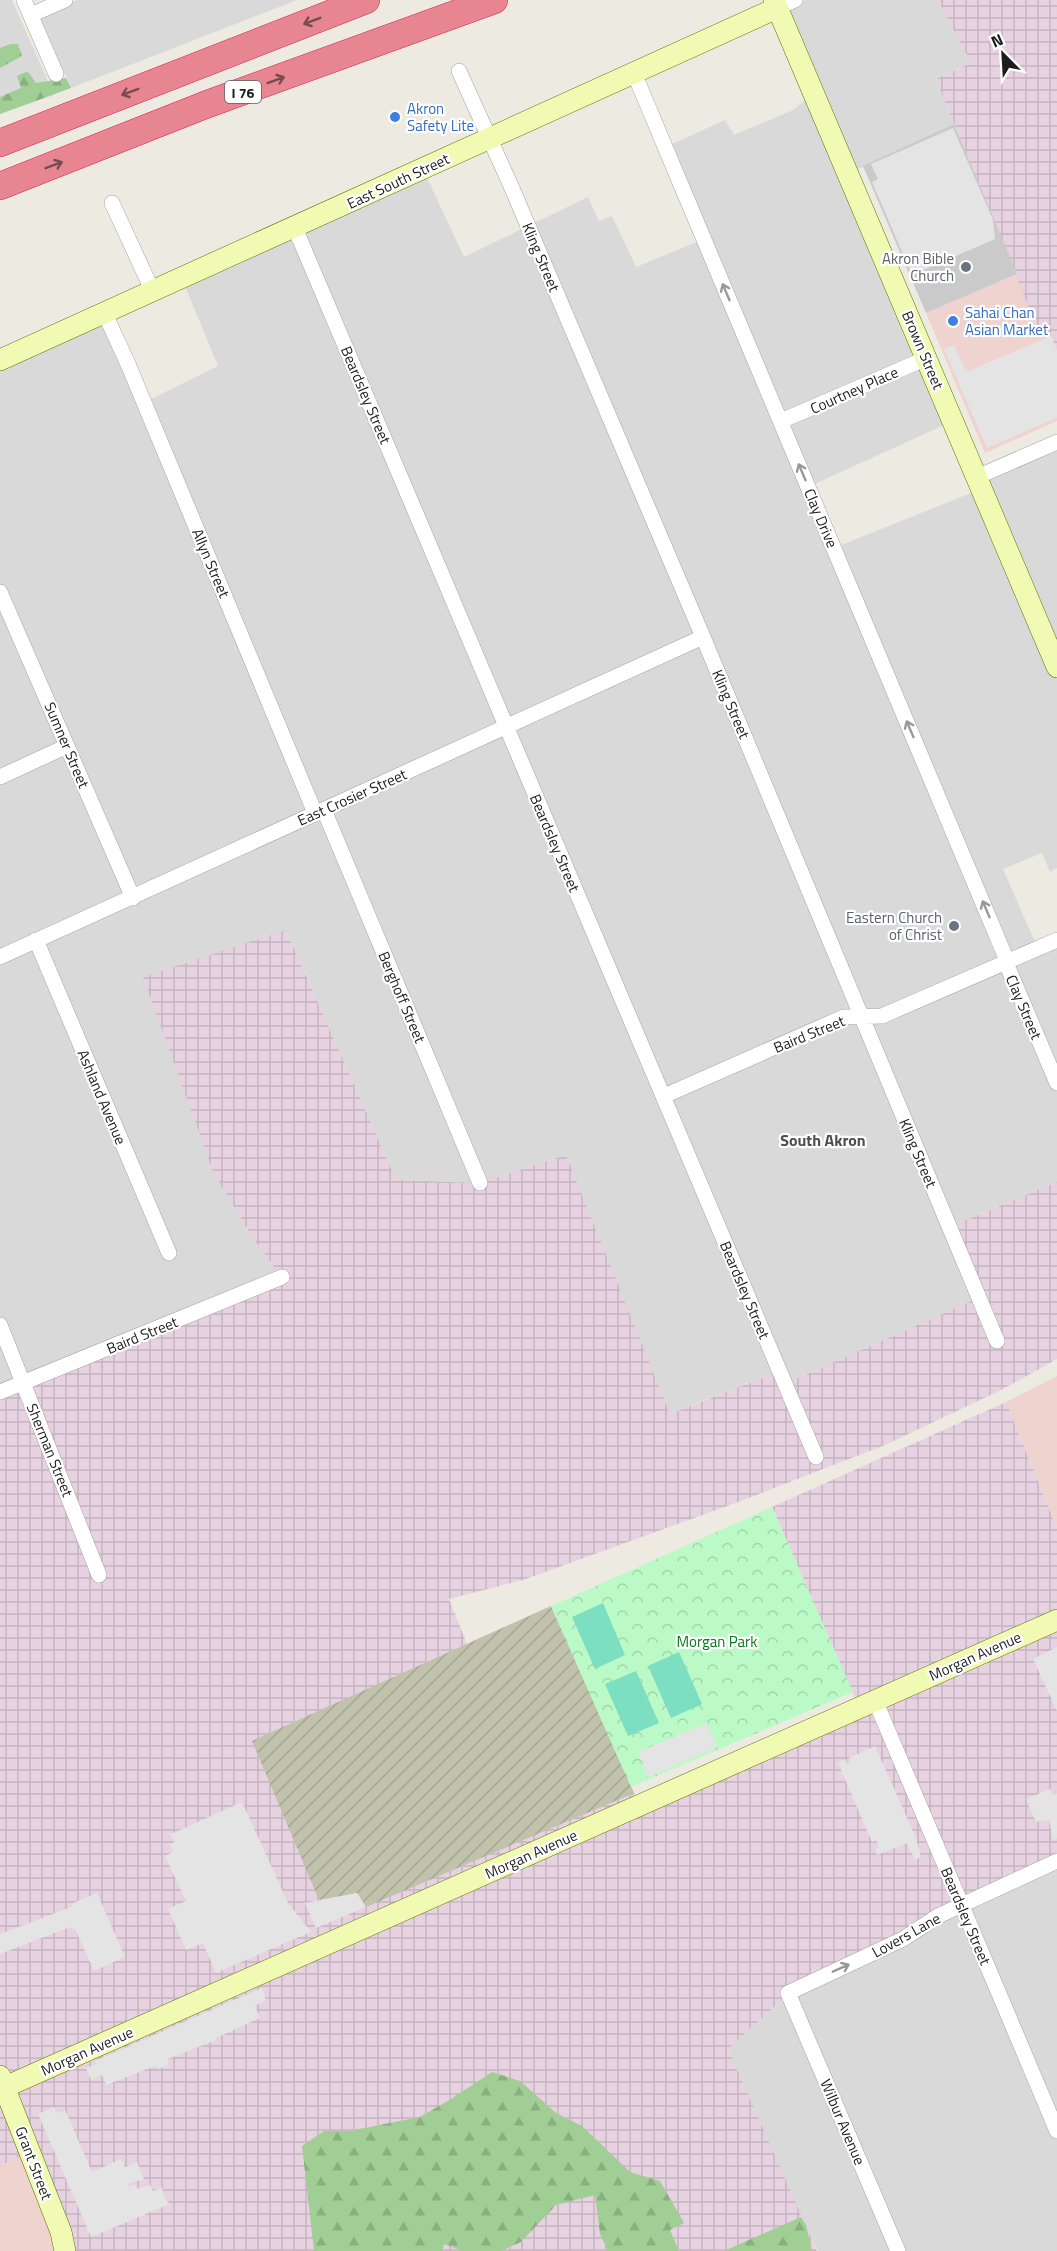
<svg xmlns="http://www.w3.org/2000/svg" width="1057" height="2251" font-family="'Titillium Web',sans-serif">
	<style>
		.residential { fill: #dad9d9 }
		.commercial { fill: #efd3cf }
		.industrial { fill: url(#industrial-grid) }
		.religious { fill: #cacaca }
		.construction { fill: url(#construction-furrows) }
		.forest { fill: url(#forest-firs) }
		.park { fill: url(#park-crowns) }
		.pitch { fill: #7cdfc1 }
		.parking { fill: #e4e4e4 }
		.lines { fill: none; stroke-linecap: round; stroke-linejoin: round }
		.street-casing { stroke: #a3a3a3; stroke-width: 16 }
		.secondary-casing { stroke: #5d7203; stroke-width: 22 }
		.highway-casing { stroke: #d92050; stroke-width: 28 }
		.street { stroke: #fff; stroke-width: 15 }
		.secondary { stroke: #f0fab2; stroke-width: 21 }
		.highway { stroke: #e78690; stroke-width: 27 }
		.oneway { stroke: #774c50 }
		.oneway2 { stroke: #999 }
		.shop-dot { fill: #3f7fe0; stroke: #fff; stroke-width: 2 }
		.worship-dot { fill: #6b7280; stroke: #fff; stroke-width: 2 }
		.labels { text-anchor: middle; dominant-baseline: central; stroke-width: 4.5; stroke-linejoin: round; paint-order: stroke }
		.shield { fill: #fff; stroke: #606060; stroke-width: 1.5 }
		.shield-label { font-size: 14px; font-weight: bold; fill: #1c1c1c }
		.shop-label { font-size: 15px; fill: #366cbe; stroke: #fff; text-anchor: start }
		.street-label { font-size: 15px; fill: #1c1c1c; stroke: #fff }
		.worship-label { font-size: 15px; fill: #5b616d; stroke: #fff; text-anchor: end }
		.park-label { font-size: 15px; fill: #097a1c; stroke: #fff }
		.neighbourhood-label { font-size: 16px; font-weight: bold; fill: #4f4f4f; stroke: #fff }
	</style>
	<defs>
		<pattern id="industrial-grid" width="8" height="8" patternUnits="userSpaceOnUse" patternTransform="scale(1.5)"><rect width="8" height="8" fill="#e7d2e1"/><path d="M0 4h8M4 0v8" fill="none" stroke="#c6b4c0"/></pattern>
		<pattern id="construction-furrows" width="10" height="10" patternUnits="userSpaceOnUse" patternTransform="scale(1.5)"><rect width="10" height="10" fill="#c0c2ac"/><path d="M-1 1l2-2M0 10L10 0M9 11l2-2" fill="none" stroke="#a4a693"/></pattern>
		<pattern id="forest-firs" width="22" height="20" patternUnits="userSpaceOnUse" patternTransform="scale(1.5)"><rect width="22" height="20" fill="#a0ce94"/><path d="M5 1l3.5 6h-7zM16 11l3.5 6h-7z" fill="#89b07f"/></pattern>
		<pattern id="park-crowns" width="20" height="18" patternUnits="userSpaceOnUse" patternTransform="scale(1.5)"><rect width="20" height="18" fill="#bbfac6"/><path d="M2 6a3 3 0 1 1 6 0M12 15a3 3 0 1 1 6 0" fill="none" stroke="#a0d6aa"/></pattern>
	</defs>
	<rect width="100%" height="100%" fill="#edeae1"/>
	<path class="residential" d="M0,0H12L54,95L0,114Z
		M77,0H297L71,88L41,19L46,14Z
		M805,0H938L971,63L936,79L954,124L852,172L782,10Z
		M814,93L953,421L808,487L834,548L981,489L977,477L1057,442V868L1050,872L1042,853L1003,869L1038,949L1057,940V1182L949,1227L979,1298L785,1384L779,1371L669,1414L566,1155L480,1183L396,1180L286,930L282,1277L0,1392V360L105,314L145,402L218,366L182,279L423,169L464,257L588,197L599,221L612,216L636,267L704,239L668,146L725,120L734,135L793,110Z
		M1057,1861V2251H818L801,2217L728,2049L750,2026L788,1993Z"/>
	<path class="commercial" d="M1017,274L1043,338L1057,345V421L985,453L926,313Z
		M1057,1376V1528L1006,1402Z
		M30,2151L65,2251H0V2166Z"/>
	<path class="industrial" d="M938,0H1057V350L1051,336L1042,340L936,79L971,63Z
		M286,930L396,1180L480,1183L566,1155L670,1414L779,1371L785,1384L978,1298L949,1227L1057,1182V1359L1001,1390L885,1445L741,1501L523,1580L449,1599L467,1644L551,1606L634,1793L638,1805L859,1707L772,1507L1006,1402L1057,1528V1861L789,1993L728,2049L817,2251H65L29,2152L0,2166V1392L282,1277L255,1241L214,1174L143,977Z"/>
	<path class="religious" d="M954,124L1017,274L926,313L863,166Z"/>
	<path class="construction" d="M551,1606L634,1793L366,1907L357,1893L319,1900L252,1741Z"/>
	<path class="forest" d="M11,44H18L22,56L0,68V48Z
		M26,72L29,73L36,83L66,78L71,88L0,114V97L21,88L17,76Z
		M492,2072L520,2081L556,2113L582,2126L630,2172L660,2181L684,2223L670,2230L679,2251H608L600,2234L595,2195L556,2205L521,2242L501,2251H463L444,2244L442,2251H314L302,2146L324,2131H349L420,2117L451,2099Z
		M801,2217L806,2225L812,2251H724Z"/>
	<path class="park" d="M772,1507L853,1692L631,1787L551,1606Z"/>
	<path class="pitch" d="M603,1603L625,1655L595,1669L572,1617Z
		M679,1652L702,1704L671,1718L648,1666Z
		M636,1671L659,1723L628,1736L605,1684Z"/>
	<path class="parking" d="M953,128L993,220L995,239L912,275L872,182L878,179L871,164Z
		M1051,336L1057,350V418L987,448L944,349L954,345L966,372Z
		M1057,1647V1711L1033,1659Z
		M707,1723L717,1747L648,1777L638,1752Z
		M875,1746L916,1838L921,1857L915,1860L907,1843L877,1855L875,1849L879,1847L876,1840L872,1842L838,1763L845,1759L847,1764L850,1763L849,1758Z
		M1050,1789L1053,1794L1057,1793V1838L1053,1840L1049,1820L1036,1822L1026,1799Z
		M242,1802L288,1903L311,1932L216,1973L203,1943L186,1950L168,1909L186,1901L165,1856L173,1852L170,1845L174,1842L171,1834Z
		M97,1893L125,1957L94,1971L75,1929L70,1927L0,1954V1934L66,1909L72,1906L71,1904Z
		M357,1893L366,1907L316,1928L305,1903Z
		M262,1988L266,2000L255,2006L260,2018L216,2038V2040L168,2059V2065L159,2069L155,2066L106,2085L102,2075L91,2080L86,2068L96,2064L95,2061Z
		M54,2107L57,2113L65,2110L92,2172L121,2159L125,2167L137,2162L144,2179L127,2184L128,2187L135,2185L138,2189L150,2185L153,2191L162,2187L164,2198L170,2204L91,2237L38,2114Z"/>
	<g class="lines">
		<defs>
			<path id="street" d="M24,0L56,74
				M777,8L795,0
				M31,15L65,0
				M459,71L511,186L703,637L997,1341
				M634,73L1008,963
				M112,203L153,292
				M295,228L816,1457
				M105,314L128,364L315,813
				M781,421L927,358
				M977,477L1057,442
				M0,592L133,898
				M0,777L67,746
				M324,810L480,1183
				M36,940L169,1253
				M0,957L703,637
				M1006,963L1057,1083
				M664,1096L823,1026L844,1017L882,1016L1057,940
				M0,1325L99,1575
				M0,1392L282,1277
				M875,1700L1057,2131
				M898,2251L788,1993L903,1939L938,1916L1057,1861"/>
			<path id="secondary" d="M774,0L1057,667
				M0,360L777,8
				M0,2076L61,2232L65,2251
				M5,2087L1057,1620"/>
			<path id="highway" d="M0,143L366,0
				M0,186L205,105L494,0"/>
		</defs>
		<use href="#street" class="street-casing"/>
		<use href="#secondary" class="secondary-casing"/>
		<use href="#highway" class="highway-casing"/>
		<use href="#street" class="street"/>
		<use href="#secondary" class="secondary"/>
		<use href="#highway" class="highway"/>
	</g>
	<defs><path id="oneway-shaft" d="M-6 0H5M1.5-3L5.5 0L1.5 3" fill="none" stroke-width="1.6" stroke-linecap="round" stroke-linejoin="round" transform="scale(1.5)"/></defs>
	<g class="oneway">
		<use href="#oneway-shaft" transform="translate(312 21) rotate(159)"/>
		<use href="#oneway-shaft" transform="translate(276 80) rotate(-20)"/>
		<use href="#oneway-shaft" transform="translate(130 92) rotate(159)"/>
		<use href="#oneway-shaft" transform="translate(54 165) rotate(-21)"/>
	</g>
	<g class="oneway2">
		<use href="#oneway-shaft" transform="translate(726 292) rotate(-113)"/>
		<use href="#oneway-shaft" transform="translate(802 472) rotate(-113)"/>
		<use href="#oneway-shaft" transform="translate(910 729) rotate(-113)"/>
		<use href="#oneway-shaft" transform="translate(986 909) rotate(-113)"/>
		<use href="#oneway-shaft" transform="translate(841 1968) rotate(-24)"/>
	</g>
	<g class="shop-dot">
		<circle cx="395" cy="117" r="6"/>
		<circle cx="953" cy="321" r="6"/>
	</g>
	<g class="worship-dot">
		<circle cx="966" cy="267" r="6"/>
		<circle cx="954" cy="926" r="6"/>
	</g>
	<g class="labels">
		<rect class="shield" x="225" y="81" width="36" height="22" rx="4.5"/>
		<g class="shield-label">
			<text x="243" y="92">I 76</text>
		</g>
		<g class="shop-label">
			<text x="407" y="108">Akron<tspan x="407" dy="17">Safety Lite</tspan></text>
			<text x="965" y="312">Sahai Chan<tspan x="965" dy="17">Asian Market</tspan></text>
		</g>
		<g class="street-label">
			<text transform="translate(398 181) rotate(-25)">East South Street</text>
			<text transform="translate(541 257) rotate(67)">Kling Street</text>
			<text transform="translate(923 350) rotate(67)">Brown Street</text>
			<text transform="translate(854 390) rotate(-24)">Courtney Place</text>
			<text transform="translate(366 395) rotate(67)">Beardsley Street</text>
			<text transform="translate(821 518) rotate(67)">Clay Drive</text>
			<text transform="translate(211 563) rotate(67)">Allyn Street</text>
			<text transform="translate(731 704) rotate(67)">Kling Street</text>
			<text transform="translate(67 745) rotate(67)">Sumner Street</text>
			<text transform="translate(352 797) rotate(-24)">East Crosier Street</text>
			<text transform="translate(555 843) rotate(67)">Beardsley Street</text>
			<text transform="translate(402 997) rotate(67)">Berghoff Street</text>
			<text transform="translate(1024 1007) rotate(67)">Clay Street</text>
			<text transform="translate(809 1034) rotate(-22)">Baird Street</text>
			<text transform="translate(102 1097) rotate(67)">Ashland Avenue</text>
			<text transform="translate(918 1153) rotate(67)">Kling Street</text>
			<text transform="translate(745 1290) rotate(67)">Beardsley Street</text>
			<text transform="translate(142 1335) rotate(-22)">Baird Street</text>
			<text transform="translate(50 1450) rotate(68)">Sherman Street</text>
			<text transform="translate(975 1656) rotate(-24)">Morgan Avenue</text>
			<text transform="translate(531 1854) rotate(-24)">Morgan Avenue</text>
			<text transform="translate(966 1916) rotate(67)">Beardsley Street</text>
			<text transform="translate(906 1935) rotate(-29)">Lovers Lane</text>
			<text transform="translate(87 2051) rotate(-24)">Morgan Avenue</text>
			<text transform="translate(843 2122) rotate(67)">Wilbur Avenue</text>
			<text transform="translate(34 2163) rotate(69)">Grant Street</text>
		</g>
		<g class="worship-label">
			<text x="954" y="258">Akron Bible<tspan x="954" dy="17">Church</tspan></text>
			<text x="942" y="917">Eastern Church<tspan x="942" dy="17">of Christ</tspan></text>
		</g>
		<g class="park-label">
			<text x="717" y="1641">Morgan Park</text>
		</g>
		<g class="neighbourhood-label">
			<text x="823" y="1140">South Akron</text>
		</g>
	</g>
	<g transform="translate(1003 54) rotate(336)" stroke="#ffffff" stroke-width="4.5" paint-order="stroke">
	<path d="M0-4.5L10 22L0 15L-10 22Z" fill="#1c1c1c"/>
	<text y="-9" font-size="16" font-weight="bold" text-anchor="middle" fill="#1c1c1c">N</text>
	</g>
</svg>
